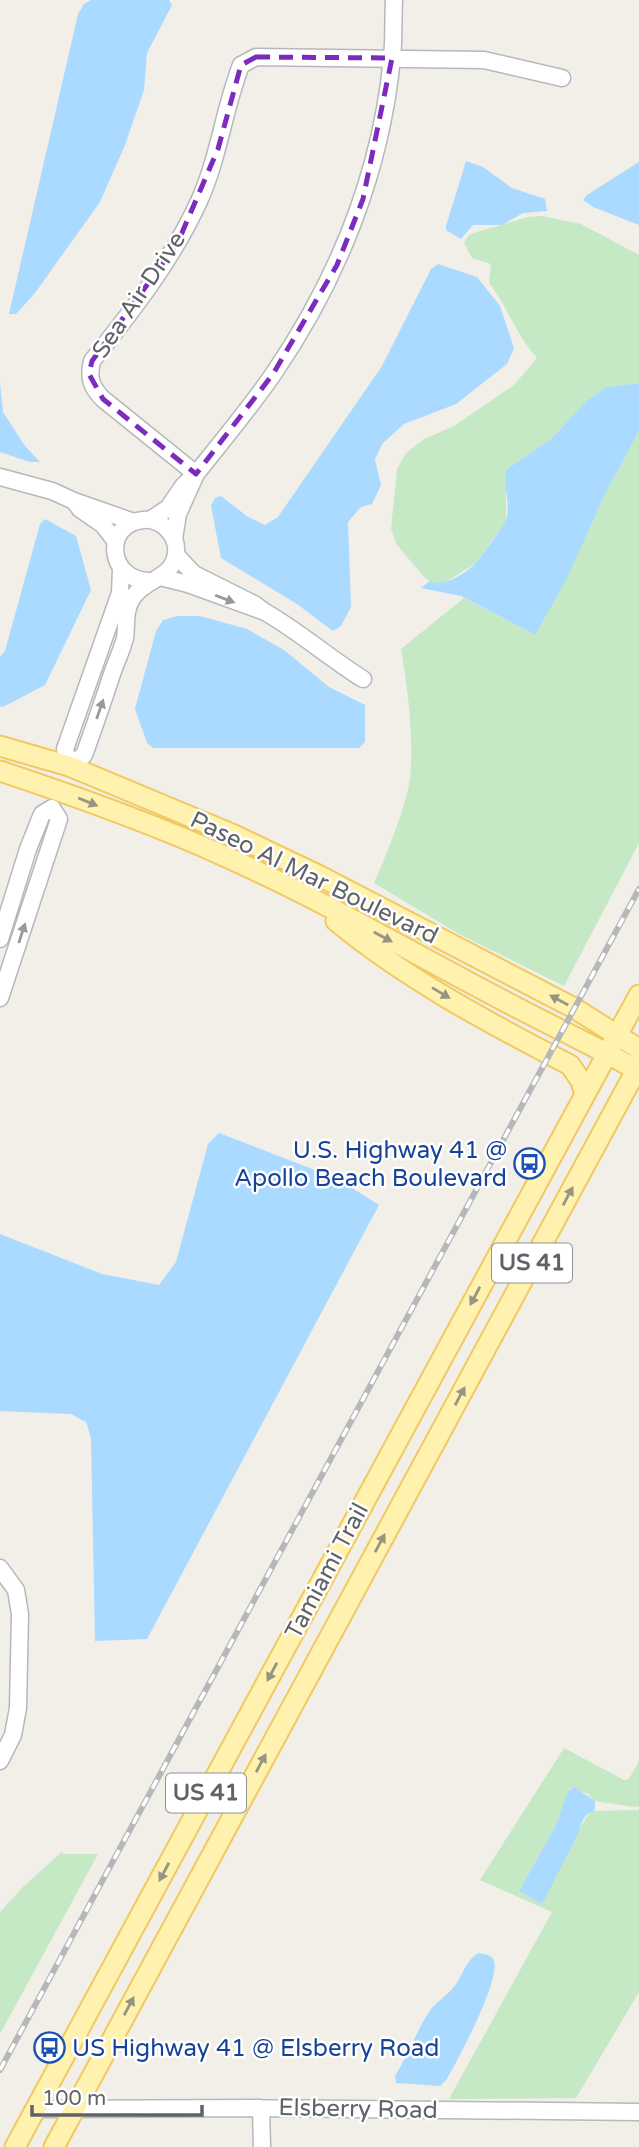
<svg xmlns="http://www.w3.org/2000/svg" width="639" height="2147" font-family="'Varela Round',sans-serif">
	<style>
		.green { fill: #c5e8c5 }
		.water { fill: #aadaff }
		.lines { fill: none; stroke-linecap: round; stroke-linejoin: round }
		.minor-casing { stroke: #b5b8bc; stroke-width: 19 }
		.major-casing { stroke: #f2c960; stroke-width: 23 }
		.minor { stroke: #fff; stroke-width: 16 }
		.major { stroke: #fff2af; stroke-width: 19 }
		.rail-casing { stroke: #b6b7b8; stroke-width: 6 }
		.rail { stroke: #fff; stroke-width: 3.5; stroke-dasharray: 10; stroke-linecap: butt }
		.oneway { fill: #979a9d }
		.oneway2 { fill: #979581 }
		.marked { fill: none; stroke: #7b2cbf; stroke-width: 5; stroke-dasharray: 14 9; stroke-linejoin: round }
		.labels { text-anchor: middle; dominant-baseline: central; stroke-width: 5; stroke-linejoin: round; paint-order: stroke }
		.shield { fill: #fff; stroke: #8f9295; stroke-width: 2 }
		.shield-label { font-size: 23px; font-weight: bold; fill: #5f6368 }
		.street-label { font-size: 24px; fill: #5f6368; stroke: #fff }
		.transit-label { font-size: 24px; fill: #164399; stroke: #fff; text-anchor: end }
	</style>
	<rect width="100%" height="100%" fill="#f1efe8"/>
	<path class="green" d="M542,216L581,224L639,255V383L607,387L586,401L551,439L506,470V521L475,564L442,584H434L424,577L397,545L391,529L397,469L406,453L424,439L454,426L514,385L537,358C516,335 508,307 489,283L491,264L472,258L464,243L468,236L474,233L528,217Z
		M639,431V843L564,986L459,934L374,883C387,853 400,822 408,790C416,750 408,690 401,649L464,598L535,635L603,498Z
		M564,1748L624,1780L629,1779L639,1761V1806L634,1807L595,1801L588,1794L571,1788L555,1827L519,1891L542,1903C549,1887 582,1818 592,1811L639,1810V1992L576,2098L449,2099L552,1912L480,1880Z
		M63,1851V1854H98L0,2034V1912L24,1886Z"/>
	<path class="water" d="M91,0H169L172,5L147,53L144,90L125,145L100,202L35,293L16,314H9L78,14L84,4Z
		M466,161L483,167L512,188L545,199L547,211L523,213L502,225H473L461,239L446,230V226Z
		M639,162V225L593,207L583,200L587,195Z
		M438,264L477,277L500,306L514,348L507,364L456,404L404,424L382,444L375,460L381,485L372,504L361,507L348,522L351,607L341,626L333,631L297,604L221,558L211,506L215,498L221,496L248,517L265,525L278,517L382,366L431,269Z
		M0,383L3,412L25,446L40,462H30L0,452Z
		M639,383V431L603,498L567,578L535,635L461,596L421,588L430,581C441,588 465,574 474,565C478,561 504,525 506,520C511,504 503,486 506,470L551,439L586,401L607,387Z
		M45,519L76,536L91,590L45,685L3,707L0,706V657L5,651L40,524Z
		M178,616H200L247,629L284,650L329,687L365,705V742L359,748H153L147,743L135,709L156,631L163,620Z
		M219,1133L338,1179L379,1205L147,1639L95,1641L91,1438L86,1422L71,1414L0,1411V1234L102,1274L159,1285L176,1262L208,1144Z
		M574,1787L595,1801V1810L586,1815L582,1822L576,1838L542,1904L519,1891L555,1827L568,1792Z
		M478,1953C483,1954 490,1954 493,1959C504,1975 457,2061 447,2079L440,2086L396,2083L395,2076C408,2055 416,2032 429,2012C436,2001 449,1995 456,1984C464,1972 466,1961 478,1953Z"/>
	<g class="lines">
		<defs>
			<path id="minor" d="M394,0C393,19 394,39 392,58C381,172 338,279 274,373C250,408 222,441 196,474L103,399C91,387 88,378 92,361C133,310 173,259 200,199C219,156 224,109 241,65L256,57L484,60L562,78
				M0,477L52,491L74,501
				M150,520L168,508L183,486L196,474L178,514L174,539
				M116,542L103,525L80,509L74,501L134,522
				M160,577L188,584L265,612L254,604L194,574L176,555
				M265,612C300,632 329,658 363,679
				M69,766L84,755C94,728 103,701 112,674C116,662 122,650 125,638C127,624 124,610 133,597C146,578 173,579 176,553C178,535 161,518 143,520C103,524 107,580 149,581
				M69,766L65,749L120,593L121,569
				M0,939L28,849L42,814L52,808L59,819L0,998
				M0,1568L16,1590L20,1614L18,1708L13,1735L0,1761
				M261,2108L262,2147
				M35,2109L261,2108L639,2112"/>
			<path id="major" d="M0,746L69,766L232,834L318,875L574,1008L639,1049
				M0,771C75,796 152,823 224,856C316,897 404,948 493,995C541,1021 591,1044 639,1071
				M336,921C406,979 489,1023 570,1065L581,1081L585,1095
				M15,2147L639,995
				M54,2147L639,1065"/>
		</defs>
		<use href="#minor" class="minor-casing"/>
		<use href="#major" class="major-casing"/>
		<use href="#minor" class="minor"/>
		<use href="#major" class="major"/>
		<defs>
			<path id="rail" d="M0,2070L639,889"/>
		</defs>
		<use href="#rail" class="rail-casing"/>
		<use href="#rail" class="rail"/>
	</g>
	<defs><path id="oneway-solid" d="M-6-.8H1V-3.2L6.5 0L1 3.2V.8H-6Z" transform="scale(1.75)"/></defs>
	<g class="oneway">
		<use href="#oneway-solid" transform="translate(225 599) rotate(21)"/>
		<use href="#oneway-solid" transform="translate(100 709) rotate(-71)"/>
		<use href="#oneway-solid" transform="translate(22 933) rotate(-72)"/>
	</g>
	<g class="oneway2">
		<use href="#oneway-solid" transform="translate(88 802) rotate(22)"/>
		<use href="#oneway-solid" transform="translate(383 937) rotate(28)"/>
		<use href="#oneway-solid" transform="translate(441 993) rotate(31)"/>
		<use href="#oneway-solid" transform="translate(559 1000) rotate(-152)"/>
		<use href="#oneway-solid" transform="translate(568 1196) rotate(-62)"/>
		<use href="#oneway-solid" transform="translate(475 1296) rotate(118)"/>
		<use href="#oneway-solid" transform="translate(460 1396) rotate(-62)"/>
		<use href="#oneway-solid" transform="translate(380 1543) rotate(-62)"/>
		<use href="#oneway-solid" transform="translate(272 1672) rotate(118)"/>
		<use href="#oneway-solid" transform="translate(261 1763) rotate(-62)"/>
		<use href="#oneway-solid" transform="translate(164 1872) rotate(118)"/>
		<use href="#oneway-solid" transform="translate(129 2006) rotate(-62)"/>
	</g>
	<path class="marked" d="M256,57L392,58L363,199L337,265L273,374L196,474L103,399L89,374L92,361L178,242L218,149L241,65Z"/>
	<defs>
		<symbol id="bus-ring" viewBox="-11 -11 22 22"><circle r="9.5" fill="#fff" stroke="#1a4fb4" stroke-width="1.5"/><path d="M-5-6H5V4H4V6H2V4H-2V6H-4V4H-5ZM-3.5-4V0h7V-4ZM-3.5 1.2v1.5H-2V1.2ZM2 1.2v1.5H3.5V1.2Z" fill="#1a4fb4"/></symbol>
	</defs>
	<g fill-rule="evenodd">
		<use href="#bus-ring" x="512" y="1146" width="35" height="35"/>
		<use href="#bus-ring" x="32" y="2030" width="35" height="35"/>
	</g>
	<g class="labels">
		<g class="shield">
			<rect x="492" y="1243.5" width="80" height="39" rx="5"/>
			<rect x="166" y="1773.5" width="80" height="39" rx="5"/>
		</g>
		<g class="shield-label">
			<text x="532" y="1263">US 41</text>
			<text x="206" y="1793">US 41</text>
		</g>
		<g class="street-label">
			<text transform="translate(139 295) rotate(-56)">Sea Air Drive</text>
			<text transform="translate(314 878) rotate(26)">Paseo Al Mar Boulevard</text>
			<text transform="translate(327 1571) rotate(-62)">Tamiami Trail</text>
			<text transform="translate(358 2109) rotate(1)">Elsberry Road</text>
		</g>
		<g class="transit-label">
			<text x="507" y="1150">U.S. Highway 41 @<tspan x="507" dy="28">Apollo Beach Boulevard</tspan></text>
			<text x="72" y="2048" text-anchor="start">US Highway 41 @ Elsberry Road</text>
		</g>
	</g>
	<path d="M32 2105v10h170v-10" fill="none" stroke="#5f6368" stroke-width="3.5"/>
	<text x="42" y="2105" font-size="21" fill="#5f6368" stroke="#ffffff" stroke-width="5" paint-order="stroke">100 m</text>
</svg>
